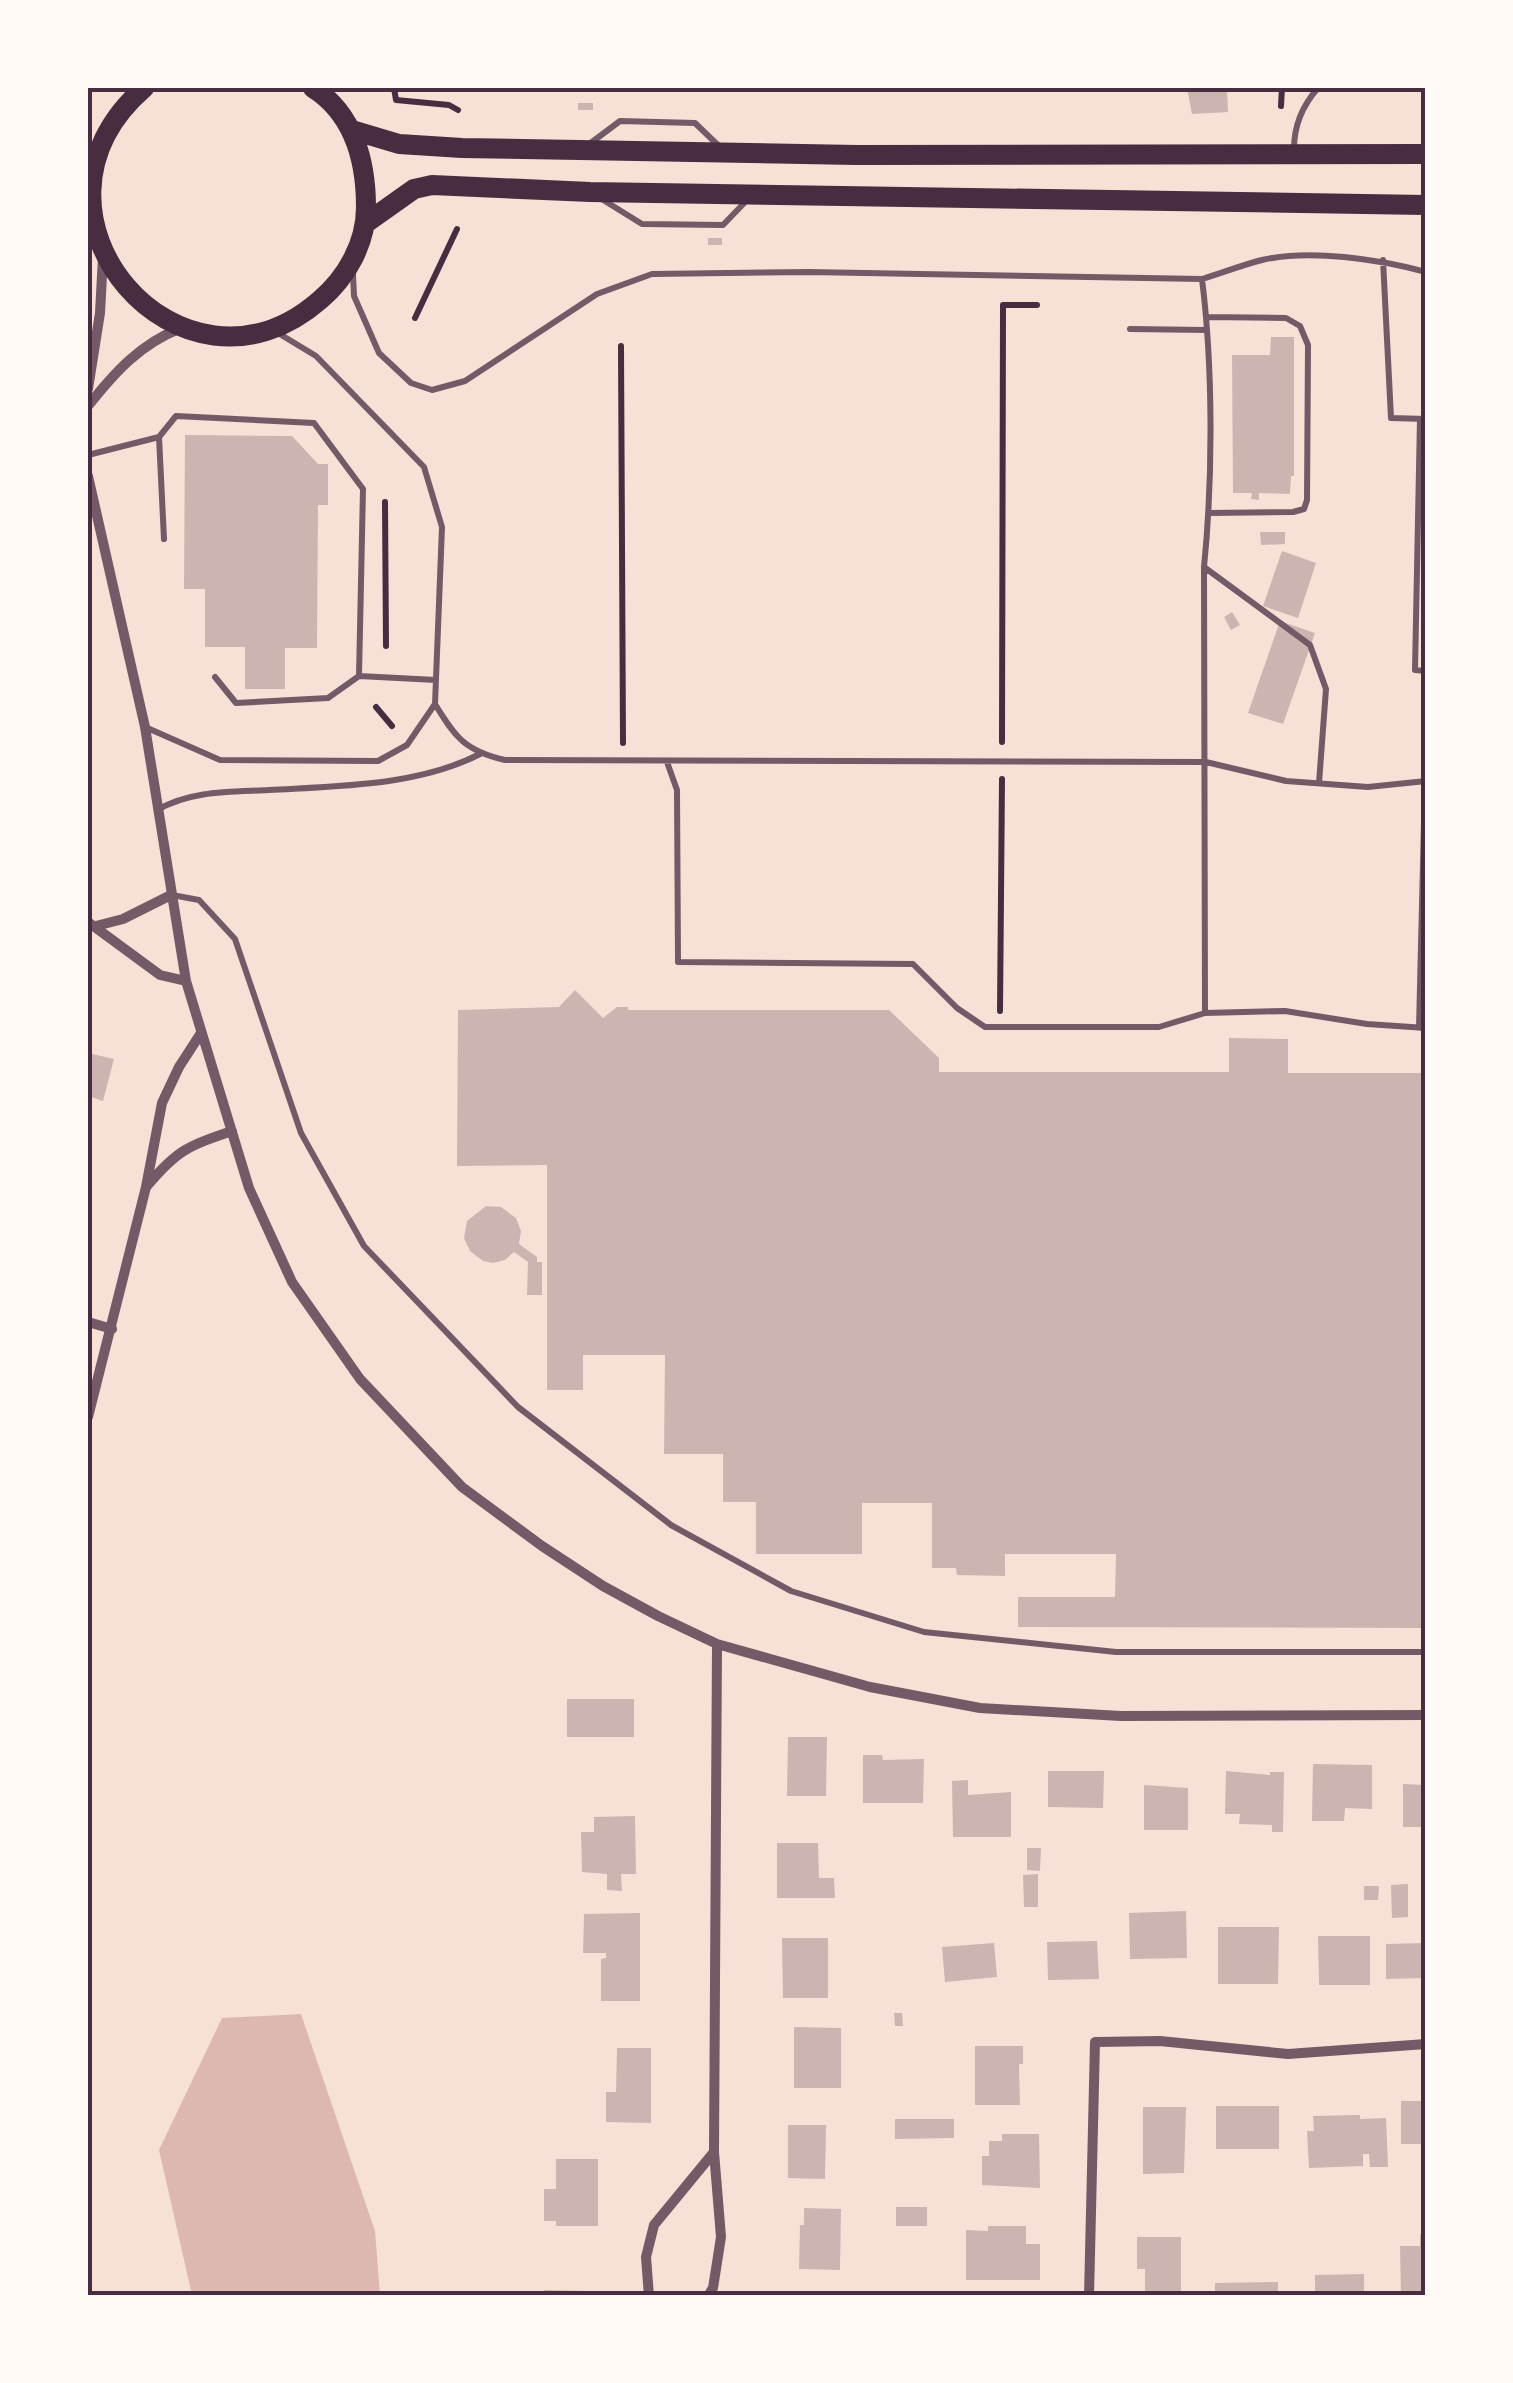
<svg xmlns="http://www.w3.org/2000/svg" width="1513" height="2383" font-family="Inter,sans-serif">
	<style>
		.water { fill: #dcb8b0 }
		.building { fill: #ccb4b1 }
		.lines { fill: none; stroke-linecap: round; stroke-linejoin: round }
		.path { stroke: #4a2c40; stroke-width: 6 }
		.service { stroke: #755966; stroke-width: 6 }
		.minor { stroke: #755966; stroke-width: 10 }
		.primary { stroke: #4a2c40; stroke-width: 20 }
		.neatline { fill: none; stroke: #4a2c40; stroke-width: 4 }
	</style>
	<rect width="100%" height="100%" fill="#f7e1d7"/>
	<path class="water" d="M301,2014L375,2231L380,2295H192L159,2150L222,2018Z"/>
	<path class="building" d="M1187,88H1227L1228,112L1192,114Z
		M578,103H593V110H578Z
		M708,238H722V245H708Z
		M1271,337H1294V476H1291L1290,494L1259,493V500L1251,499L1252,493H1233L1232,355H1270Z
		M185,435L292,436L318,464H328V505H318L317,648H285V689H245V647H205V589H184Z
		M1260,532H1285V544L1261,545Z
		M1282,551L1316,563L1298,618L1263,606Z
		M1232,612L1240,625L1231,630L1224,617Z
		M1280,621L1315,633L1283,724L1248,713Z
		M575,990L603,1018L617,1007H628V1010H889L939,1058V1072H1229V1038L1288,1039V1073H1426V1628L1018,1627V1597H1115L1116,1554H1005V1576L957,1575L956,1568H932V1503H862V1554H756V1502H723V1454H664L665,1355H583V1390H547V1165L457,1166L458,1010L559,1007Z
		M88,1053L114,1059L103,1101L88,1096Z
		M486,1206L501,1207L516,1218L521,1231L519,1244L537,1257V1262H542V1295H527L528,1262L514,1252L505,1260L493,1263L483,1261L470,1251L464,1238L467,1221Z
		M567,1699H634V1737H567Z
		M788,1737H827L826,1796H787Z
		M863,1755H882L883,1760L924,1759L923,1803H863Z
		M1313,1764L1372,1765V1809L1345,1808L1344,1821H1312Z
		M1048,1771H1104L1103,1808L1048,1807Z
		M1226,1771L1270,1775V1772H1284L1283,1832H1272V1825L1239,1824L1240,1814H1225Z
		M968,1780V1795L1011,1792V1837H953L952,1781Z
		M1403,1784L1426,1785V1827H1403Z
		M1144,1785L1188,1788V1830H1144Z
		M635,1816L636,1874H621L622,1891L607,1890V1874L582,1872L581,1832H594V1817Z
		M777,1843H818L819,1878H834L835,1898H777Z
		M1027,1848H1041L1040,1871L1027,1870Z
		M1038,1874V1907H1024L1023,1875Z
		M1408,1884V1917L1392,1918L1391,1885Z
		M1364,1886H1379L1378,1900H1364Z
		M1186,1911L1187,1958L1130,1959L1129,1913Z
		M640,1913V2001H601V1959L606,1958V1953H583L584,1914Z
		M1218,1927H1279L1278,1984H1218Z
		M1318,1936H1370V1985H1319Z
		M782,1938H828V1998H783Z
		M1097,1941L1099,1979L1048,1980L1047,1942Z
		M994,1943L997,1977L945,1982L942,1947Z
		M1426,1943V1978L1386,1979V1944Z
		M894,2013H902L903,2026H895Z
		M794,2027L841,2028V2088H794Z
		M975,2046H1023V2064H1019L1020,2105H975Z
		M617,2048H651V2123L606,2122V2092H616Z
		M1401,2101H1426V2144H1401Z
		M1216,2106H1279V2149H1216Z
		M1143,2107H1186L1184,2173L1143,2174Z
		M1360,2115V2119L1386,2118L1388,2167H1370L1369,2154H1363V2166L1309,2168L1307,2131H1314L1313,2116Z
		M895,2119H954V2138L895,2139Z
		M788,2125H826L825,2179L788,2178Z
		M1002,2134H1039L1040,2188L982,2185V2156H989V2141H1002Z
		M556,2159H598V2226H556V2221H544V2189H556Z
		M896,2207H927V2226H896Z
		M804,2208L841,2209L840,2270L799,2269L800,2225H804Z
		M988,2226H1026V2244H1040V2280H966V2230L988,2231Z
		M1420,2234H1426V2296H1401L1400,2246H1420Z
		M1137,2237H1181V2296H1145V2269H1137Z
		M1364,2274V2296H1315V2275Z
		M1278,2282V2296H1215V2283Z
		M544,2290L590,2291V2296H544Z"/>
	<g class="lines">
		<path class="path" d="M394,88L396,100L449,105L458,110
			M1281,106L1282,88
			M415,318L457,229
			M621,346L623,743
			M385,502L386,646
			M376,707L392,726
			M1002,742L1003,305H1037
			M1000,1011L1002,779"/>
		<path class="service" d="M588,145L620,121L695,123L722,149
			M1294,149C1294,125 1302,106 1318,88
			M600,198L642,224L723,225L749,198
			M1383,260L1391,418L1426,419
			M353,274L354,296L379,353L411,383L432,390L465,381L597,294L652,274L809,272L1202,279C1213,367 1213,478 1204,567L1205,1013
			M1202,279C1222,273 1242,265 1262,260C1310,249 1378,259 1426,272
			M1207,317L1286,318L1300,326L1308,345L1307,500L1304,509L1293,512L1209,513
			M1130,329L1207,330
			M1420,419L1415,670L1426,671
			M88,455L159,437
			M164,539L159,437L176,416L314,423L363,489L359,676L436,680
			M1204,567L1310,645L1326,689L1319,783
			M215,677L236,703L328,698L359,676
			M435,704C455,737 465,751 505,760L1206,762L1286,781L1368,787L1426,781
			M145,727L220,760L378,761L407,745L435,704L442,527L424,467L316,356L273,330
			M667,762L677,790L678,962L913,964L957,1008L985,1027H1159L1205,1013L1285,1011L1367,1024L1426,1028
			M157,810C192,790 231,792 269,790C338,786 418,786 480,754
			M172,895L199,900L235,939L301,1133L364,1246L518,1407L671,1525L791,1591L924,1632L1116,1652H1426
			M1419,1028L1425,781"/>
		<path class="minor" d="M88,389L100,313L103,257
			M88,406C115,372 140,344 181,328
			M88,476L145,727L186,981L249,1188L292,1282L360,1379L462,1487L542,1546L603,1586L658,1616L717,1644L870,1687L980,1708L1121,1716L1426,1715
			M88,922L160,975L186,981
			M96,926L123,919L171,895
			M147,1186C177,1150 188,1146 232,1131
			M88,1322L112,1329
			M88,1417L146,1187L162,1103L179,1067L201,1033
			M649,2296L646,2257L654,2225L714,2152
			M708,2296L713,2288L721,2237L714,2152L717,1644
			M1089,2296L1095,2042L1160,2041L1288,2054L1426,2044"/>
		<path class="primary" d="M144,88C0,213 182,421 320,300C347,277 366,243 366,207C366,162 354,114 313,88
			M352,130L399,144L462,148L857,155L1426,154
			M366,223L414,189L432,185L590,192L1426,205"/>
	</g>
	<rect width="1513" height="2383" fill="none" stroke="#fffaf5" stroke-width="180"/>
	<rect x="90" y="90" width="1333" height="2203" class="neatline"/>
</svg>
